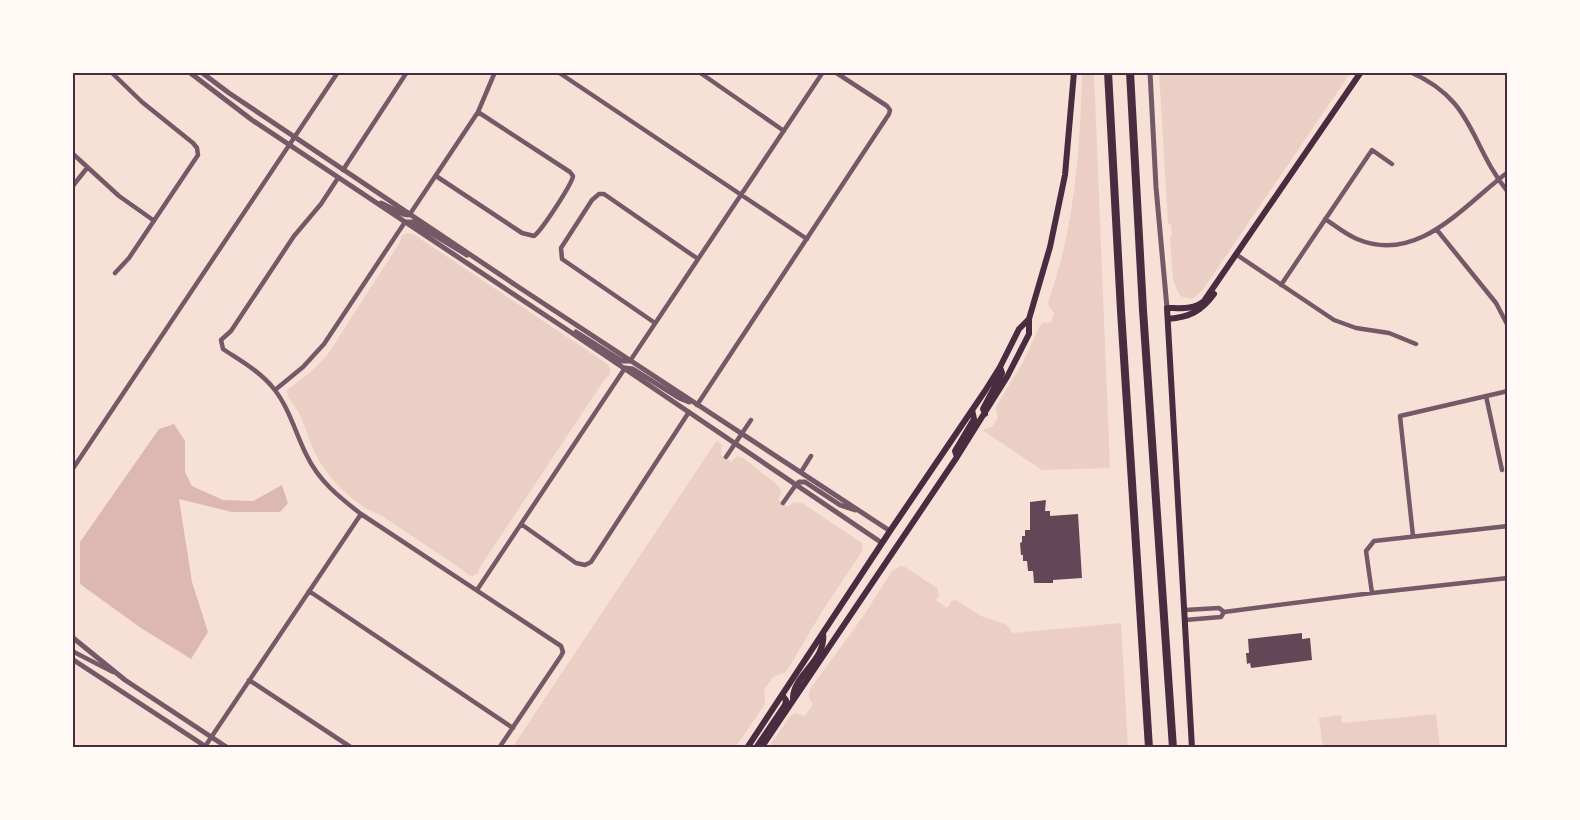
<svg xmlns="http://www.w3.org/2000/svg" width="1580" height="820" font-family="'Times New Roman',serif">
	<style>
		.green { fill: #ebcfc5 }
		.water { fill: #dcb8b0 }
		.building { fill: #644757 }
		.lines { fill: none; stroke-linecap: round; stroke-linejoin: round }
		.minor { stroke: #755966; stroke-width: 4.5 }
		.tertiary { stroke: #755966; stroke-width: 5 }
		.secondary { stroke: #4a2c40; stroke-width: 6 }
		.motorway { stroke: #4a2c40; stroke-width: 8 }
		.neatline { fill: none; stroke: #4a2c40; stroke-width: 2 }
	</style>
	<rect width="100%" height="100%" fill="#f7e1d7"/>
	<path class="green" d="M1082,72H1094L1110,468L1042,470L982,430L992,427L998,418L996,410L997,405L1023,362L1039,327L1042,323L1051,322L1054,313L1049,307L1048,302C1075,228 1080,150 1082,72Z
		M1159,72H1351L1202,291L1192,299L1180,296L1173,281L1170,238L1172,235L1171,225L1168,223Z
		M407,233L413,234L606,363L610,368V374L605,379L480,567L478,573L473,576L468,575L463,570L382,516C357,507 329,480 317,457C309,443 306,427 299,413C295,405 286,398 287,390L312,371L328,354L400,242L402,235Z
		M717,440L722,445L721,455L731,462L737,456L743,458L779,486L781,493L778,500L788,507L794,502L802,503L862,543L863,550L823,610L786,672L773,677L764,690L765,704L735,748H512Z
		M900,566L905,567L937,588L939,595L936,600L947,608L952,601L956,600L981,616L1005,624L1010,628L1012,633L1121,623L1128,748H768L791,715L795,713L805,716L813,704C808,699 808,696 810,689L862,618L892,571Z
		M1436,714L1440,748H1323L1319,718L1341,715L1342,723Z"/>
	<path class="water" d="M174,424L185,441V472L192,486L223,500L253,501L282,485L288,503L280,512H232L179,499L192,582L208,632L191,659L141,628L80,584V542L159,429Z"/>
	<path class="building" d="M1046,500L1045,511H1050V516L1078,514L1082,578L1053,580V583H1034L1033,571H1028L1027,561H1023V555H1021L1020,543L1022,542V536H1025V530H1030V502Z
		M1302,633V639L1310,638L1312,660L1251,668L1250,663L1247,664L1246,653H1249L1248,639Z"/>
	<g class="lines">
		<path class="minor" d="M111,72L142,102L193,143L197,148L198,155L129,258L115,273
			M558,72L807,239
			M699,72L784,131
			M1410,72C1475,100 1469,144 1508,192
			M72,153L119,196L153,220
			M343,170L407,72
			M436,176L522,233L534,236C542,230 572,184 573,176L570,172L478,112
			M338,178L321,204L294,236L231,331L221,340L223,349C241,361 261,372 274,389C290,409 296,435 307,456C319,481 339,497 361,514L561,646L563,652L561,656L499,748
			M72,187L87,168
			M410,214L478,112L495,72
			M1325,219C1336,226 1345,234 1357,239C1418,265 1464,205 1508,172
			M1437,230L1496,303L1508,326
			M1237,255L1334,320L1356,328L1389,333L1416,344
			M1281,285L1372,150L1392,164
			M655,323L562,259L561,248L592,200L599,194H604L698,259
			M630,361L823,72
			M275,390L303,367L324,344L405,222
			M1486,396L1502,470
			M697,405L889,114L890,110L887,106L835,72
			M726,457L751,420
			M72,470L338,72
			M801,472L811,456
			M783,503L795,486
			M521,524L576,563L585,565L591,562L689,412
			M1413,536L1400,416L1508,391
			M477,590L625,368
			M309,591L513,728
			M1372,593L1366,551L1374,541L1508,526
			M1185,610L1219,608L1224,612
			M1185,620L1221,617L1224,612L1372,593L1508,578
			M72,651L113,672
			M249,680L352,748
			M204,748L361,514"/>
		<path class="tertiary" d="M189,72L252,120L563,327L882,543
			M201,72L229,93L520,288L890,531
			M1150,72L1156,187L1167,308
			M381,203L403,214L408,215
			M405,222H413L467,255
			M576,332L622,361H630
			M625,368L633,369L679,398L689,402
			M795,486L799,482H805L840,505L855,510
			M72,637L125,680L228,748
			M72,659L208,748"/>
		<path class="secondary" d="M1168,319C1189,317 1201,312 1214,294
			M985,414L983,409L1002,373L1000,367
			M957,457L955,451L974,419L972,410
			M793,698C793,675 827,660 823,633
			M747,748L890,531L985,391L1000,367L1019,329L1029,319
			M756,748L785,705L786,700L782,695
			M761,748L957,457L1007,377L1029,334V319L1050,247L1065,175L1074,72
			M1192,748L1167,308C1181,308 1193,310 1204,301L1361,72"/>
		<path class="motorway" d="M1108,72L1121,311L1149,748
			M1130,72L1143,310L1173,748"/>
	</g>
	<rect width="1580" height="820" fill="none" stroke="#fffaf5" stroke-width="147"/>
	<rect x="74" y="74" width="1432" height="672" class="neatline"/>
</svg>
